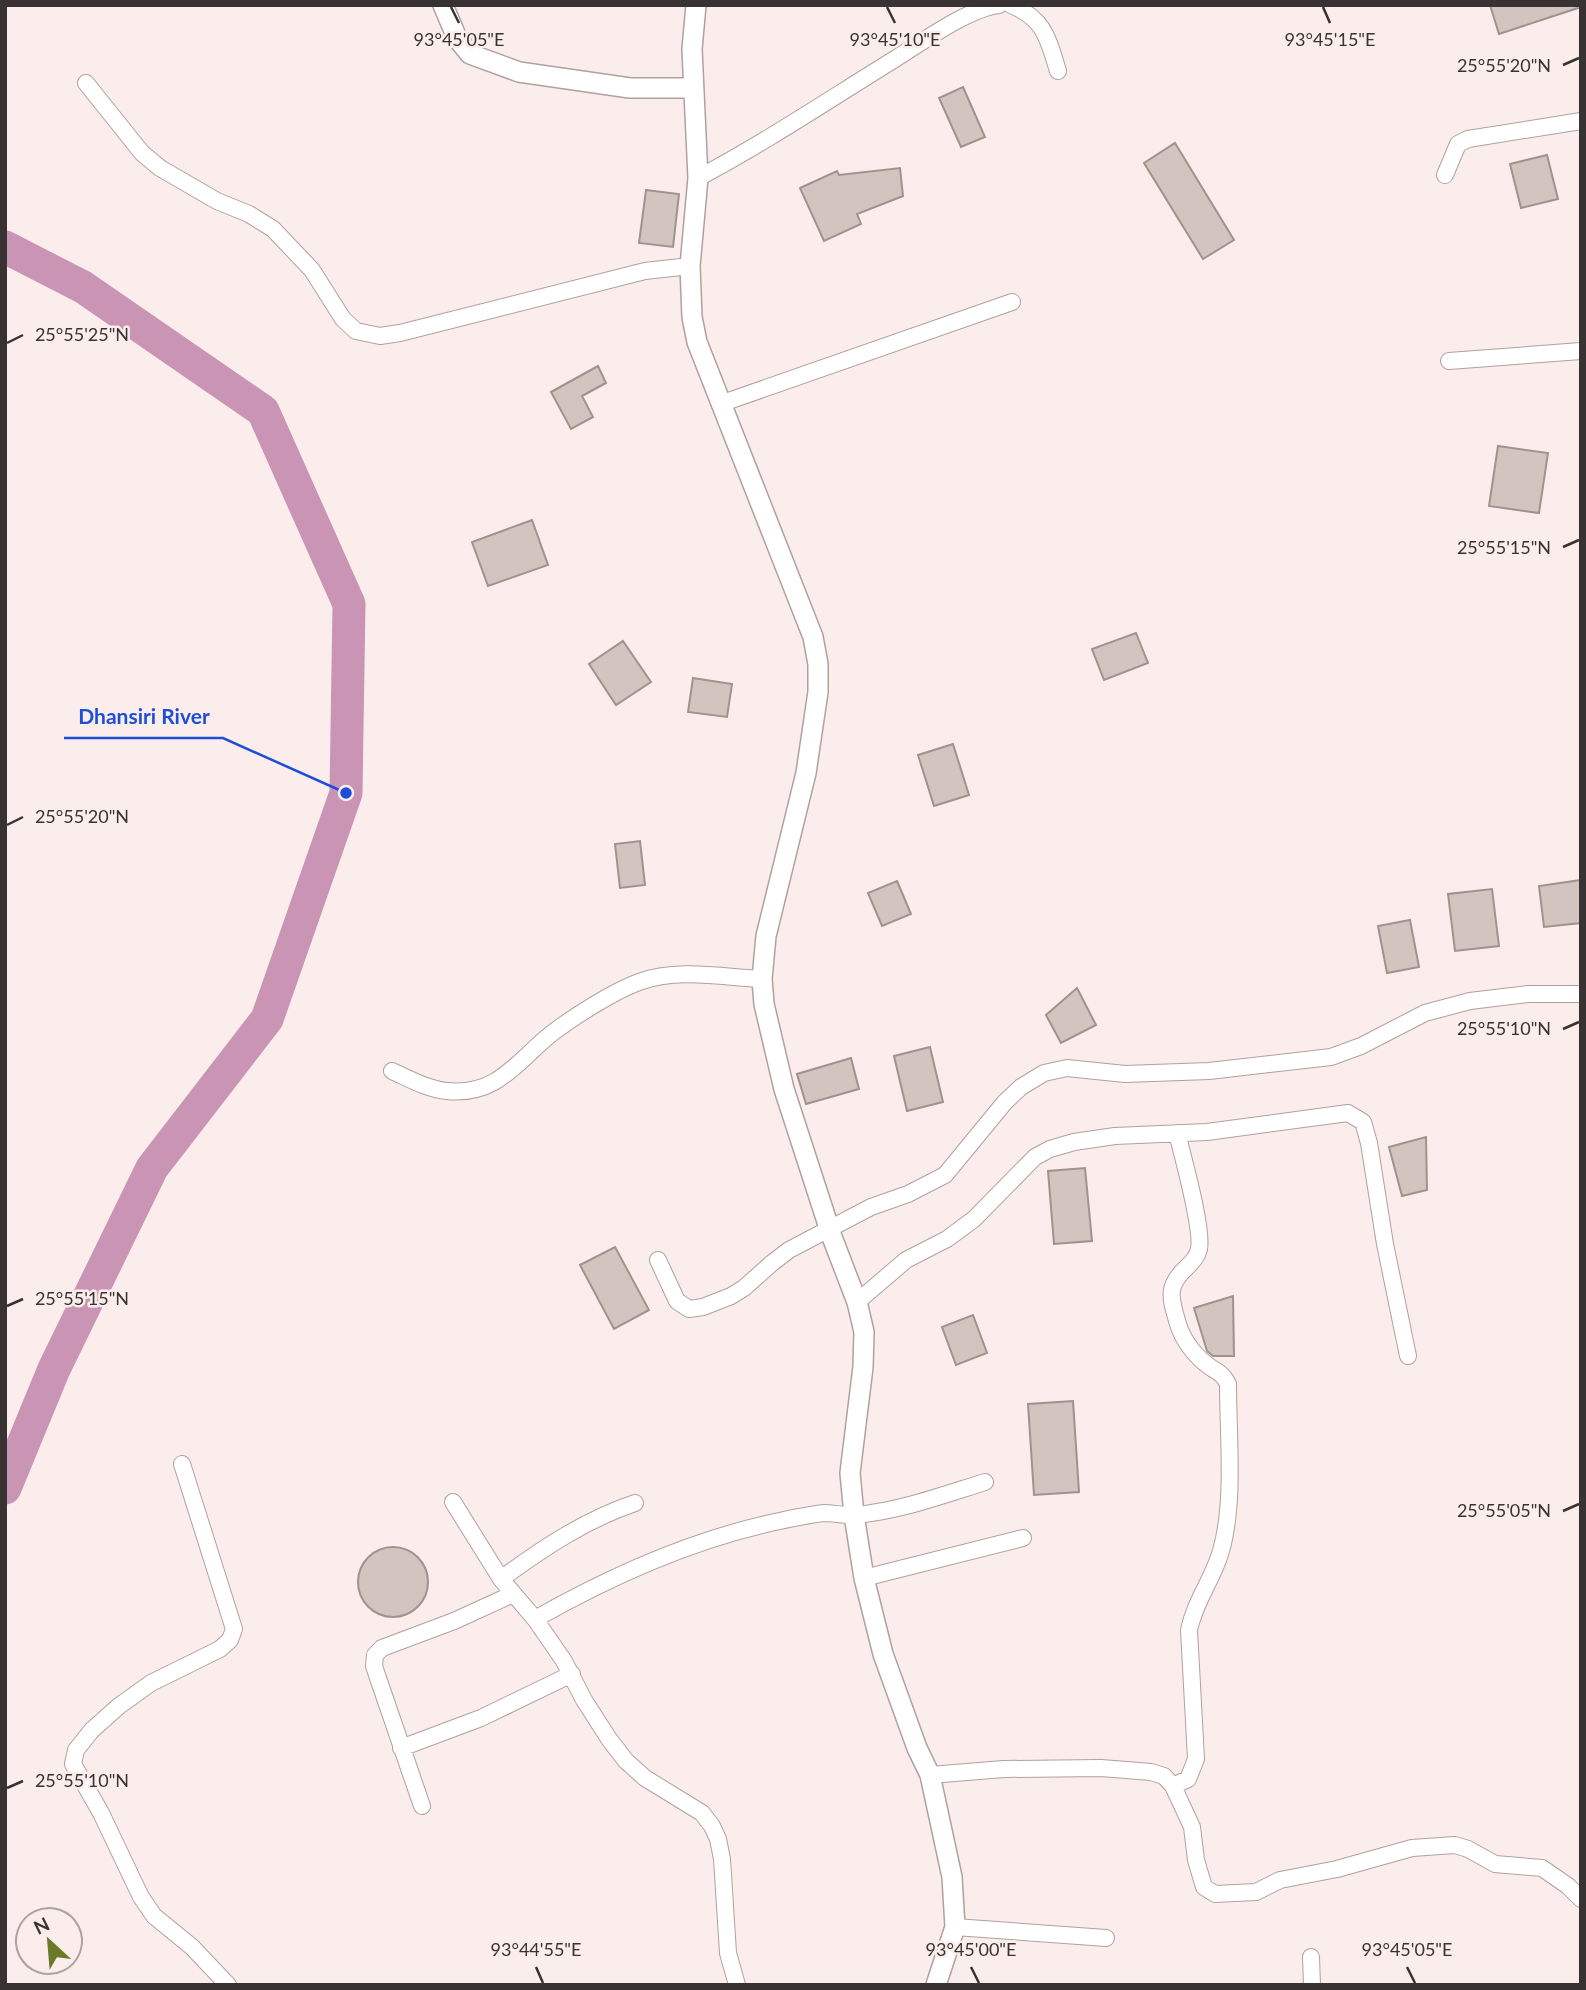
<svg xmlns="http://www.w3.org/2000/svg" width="1586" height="1990" font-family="Lato,sans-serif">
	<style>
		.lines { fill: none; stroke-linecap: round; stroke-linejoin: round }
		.river { stroke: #ca94b5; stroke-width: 33 }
		.building { fill: #d2c5c0; stroke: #9f938e; stroke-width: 2 }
		.minor-casing { stroke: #afa1a1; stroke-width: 18 }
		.tertiary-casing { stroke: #afa1a1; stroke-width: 22 }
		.minor { stroke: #fff; stroke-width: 16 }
		.tertiary { stroke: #fff; stroke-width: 19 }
		.ticks { fill: none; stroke: #383232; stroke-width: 2.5 }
		.ticks-label { font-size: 18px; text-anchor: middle; fill: #383232; stroke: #fbedec; stroke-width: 5; stroke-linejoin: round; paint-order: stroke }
		.leader { fill: none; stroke: #1d4ed8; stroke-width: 2.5 }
		.callout-dot { fill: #1d4ed8; stroke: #fbedec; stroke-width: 2.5 }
		.callout-label { font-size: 21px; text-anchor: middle; font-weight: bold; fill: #1d4ed8; stroke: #fbedec; stroke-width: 5; stroke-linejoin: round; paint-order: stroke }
	</style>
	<rect width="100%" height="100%" fill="#fbedec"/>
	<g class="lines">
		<path class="river" d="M5,247L83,287L263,411L349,604L346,793L267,1019L152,1168L54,1369L5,1488"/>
	</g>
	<path class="building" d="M1490,5H1577L1578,8L1499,34Z
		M963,87L985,137L961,147L939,98Z
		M1175,143L1234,240L1203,259L1144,163Z
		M1547,155L1558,199L1521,208L1510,164Z
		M900,168L903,196L857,214L861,224L824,241L800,188L837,171L839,175Z
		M646,190L679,194L673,247L639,243Z
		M598,366L606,383L582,396L593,417L571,429L551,392Z
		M1498,446L1548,453L1539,513L1489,506Z
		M532,520L548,565L488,586L472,542Z
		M1136,633L1148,663L1104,680L1092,649Z
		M623,641L651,682L616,705L589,664Z
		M693,678L732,684L727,717L688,712Z
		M953,744L969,795L934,806L918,755Z
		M640,841L645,885L620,888L615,844Z
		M1581,880V923L1544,927L1539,886Z
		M897,881L911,914L882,926L868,893Z
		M1492,889L1499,946L1455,951L1448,894Z
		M1410,920L1419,967L1387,973L1378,926Z
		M1077,988L1096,1025L1061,1043L1046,1015Z
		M930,1047L943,1102L907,1111L894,1056Z
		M851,1058L859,1089L806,1104L797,1074Z
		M1426,1137L1427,1190L1402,1196L1389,1147Z
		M1085,1168L1092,1241L1054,1244L1048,1171Z
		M615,1247L649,1310L614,1329L580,1265Z
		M1233,1296L1234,1356H1213L1207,1351L1194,1308Z
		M973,1315L987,1353L956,1365L942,1327Z
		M1073,1401L1079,1492L1034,1495L1028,1404Z
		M358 1582a35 35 0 1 1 70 0a35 35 0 1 1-70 0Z"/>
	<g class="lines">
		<defs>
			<path id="minor" d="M1011,5C1045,19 1048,39 1058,71
				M86,83L142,153L160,168L217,201L249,214L273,229L312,270L343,319L356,331L380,336L400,333L645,271L690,266
				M1445,175L1458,144L1468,139L1581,121
				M698,178C766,142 830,99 895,59C922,42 969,8 999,5
				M1449,361L1581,351
				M720,404L1012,302
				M392,1071C410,1079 427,1089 447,1091C498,1096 517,1061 551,1034C573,1017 614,991 639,982C677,968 722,977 762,979
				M658,1260L677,1301L689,1309L703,1307L731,1296L744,1288L772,1263L789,1250L871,1207L908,1194L945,1175L1005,1102L1021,1087L1044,1073L1067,1068L1125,1074L1209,1071L1331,1057L1361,1046L1425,1013L1470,1001L1528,994H1581
				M857,1302L906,1260L947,1239L974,1219L1035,1157L1050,1149L1074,1142L1115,1136L1207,1132L1348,1113L1363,1122L1369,1143L1385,1244L1408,1356
				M182,1464L234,1629L230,1640L220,1649L151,1683L119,1706L92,1730L76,1750L73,1764L101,1813L141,1897L154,1916L192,1947L228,1985
				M453,1502L501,1579L535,1619L564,1661L584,1700L609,1739L626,1761L645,1778L702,1813L712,1826L718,1839L722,1859L728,1953L737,1985
				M864,1578L1023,1538
				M501,1579C543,1548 585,1520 635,1503
				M535,1619C609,1577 684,1543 766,1524C785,1520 805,1515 824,1513C834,1513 845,1516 856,1515C900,1511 943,1495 985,1482
				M401,1748L481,1718L572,1674
				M930,1775L1004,1769L1101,1768L1151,1772L1164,1776L1173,1786L1192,1827L1196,1860L1204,1887L1215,1894L1256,1892L1280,1880L1337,1869L1412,1848L1455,1845L1468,1849L1495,1864L1542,1868L1568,1886L1581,1899
				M1173,1786L1188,1779L1196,1759L1189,1630C1195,1601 1213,1579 1221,1551C1235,1502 1228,1436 1228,1384C1223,1374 1219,1373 1210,1367C1196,1357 1183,1341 1178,1324C1170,1297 1166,1286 1187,1267C1193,1261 1197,1257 1199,1249C1203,1228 1183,1158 1177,1133
				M422,1806L378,1678L374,1666L375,1655L382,1648L454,1621L513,1594
				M955,1927L1106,1938
				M1311,1957L1312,1985"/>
			<path id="tertiary" d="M443,5L457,38L470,54L519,72L630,88H693
				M696,5L692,49L698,178L690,266L692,317L697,342L813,637L818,664V692L806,773L766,936L762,979L764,1004L784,1089L832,1237L857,1302L864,1332L863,1367L850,1473L854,1515L864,1578L883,1654L917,1748L930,1775L952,1877L955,1927L936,1985"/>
		</defs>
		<use href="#minor" class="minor-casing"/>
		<use href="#tertiary" class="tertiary-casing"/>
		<use href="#minor" class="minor"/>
		<use href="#tertiary" class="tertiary"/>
	</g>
	<path class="ticks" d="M451,7L459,23M887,7L895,23M1323,7L1330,23M1563,65L1579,58M7,343L23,335M1563,547L1579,540M7,825L23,817M1563,1029L1579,1022M7,1306L23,1299M1563,1511L1579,1504M7,1788L23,1781M536,1967L543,1983M971,1967L979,1983M1407,1967L1415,1983"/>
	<g class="ticks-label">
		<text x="459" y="46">93°45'05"E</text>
		<text x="895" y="46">93°45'10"E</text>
		<text x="1330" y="46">93°45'15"E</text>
		<text x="1504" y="72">25°55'20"N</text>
		<text x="82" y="341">25°55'25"N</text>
		<text x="1504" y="554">25°55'15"N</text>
		<text x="82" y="823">25°55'20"N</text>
		<text x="1504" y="1035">25°55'10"N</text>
		<text x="82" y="1305">25°55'15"N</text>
		<text x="1504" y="1517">25°55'05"N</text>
		<text x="82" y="1787">25°55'10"N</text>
		<text x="536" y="1956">93°44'55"E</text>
		<text x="971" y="1956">93°45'00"E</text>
		<text x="1407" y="1956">93°45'05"E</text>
	</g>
	<path class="leader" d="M346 793L223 738H64"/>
	<circle class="callout-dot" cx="346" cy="793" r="7"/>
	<g class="callout-label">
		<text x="144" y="724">Dhansiri River</text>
	</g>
	<rect width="1586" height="1990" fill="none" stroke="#383232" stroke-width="14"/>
	<g transform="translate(49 1941) rotate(334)"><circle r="33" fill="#fbedec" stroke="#ada2a2" stroke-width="2"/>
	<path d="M0-5L12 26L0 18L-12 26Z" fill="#697a28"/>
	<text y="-10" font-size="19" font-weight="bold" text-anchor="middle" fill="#383232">N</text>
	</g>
</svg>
